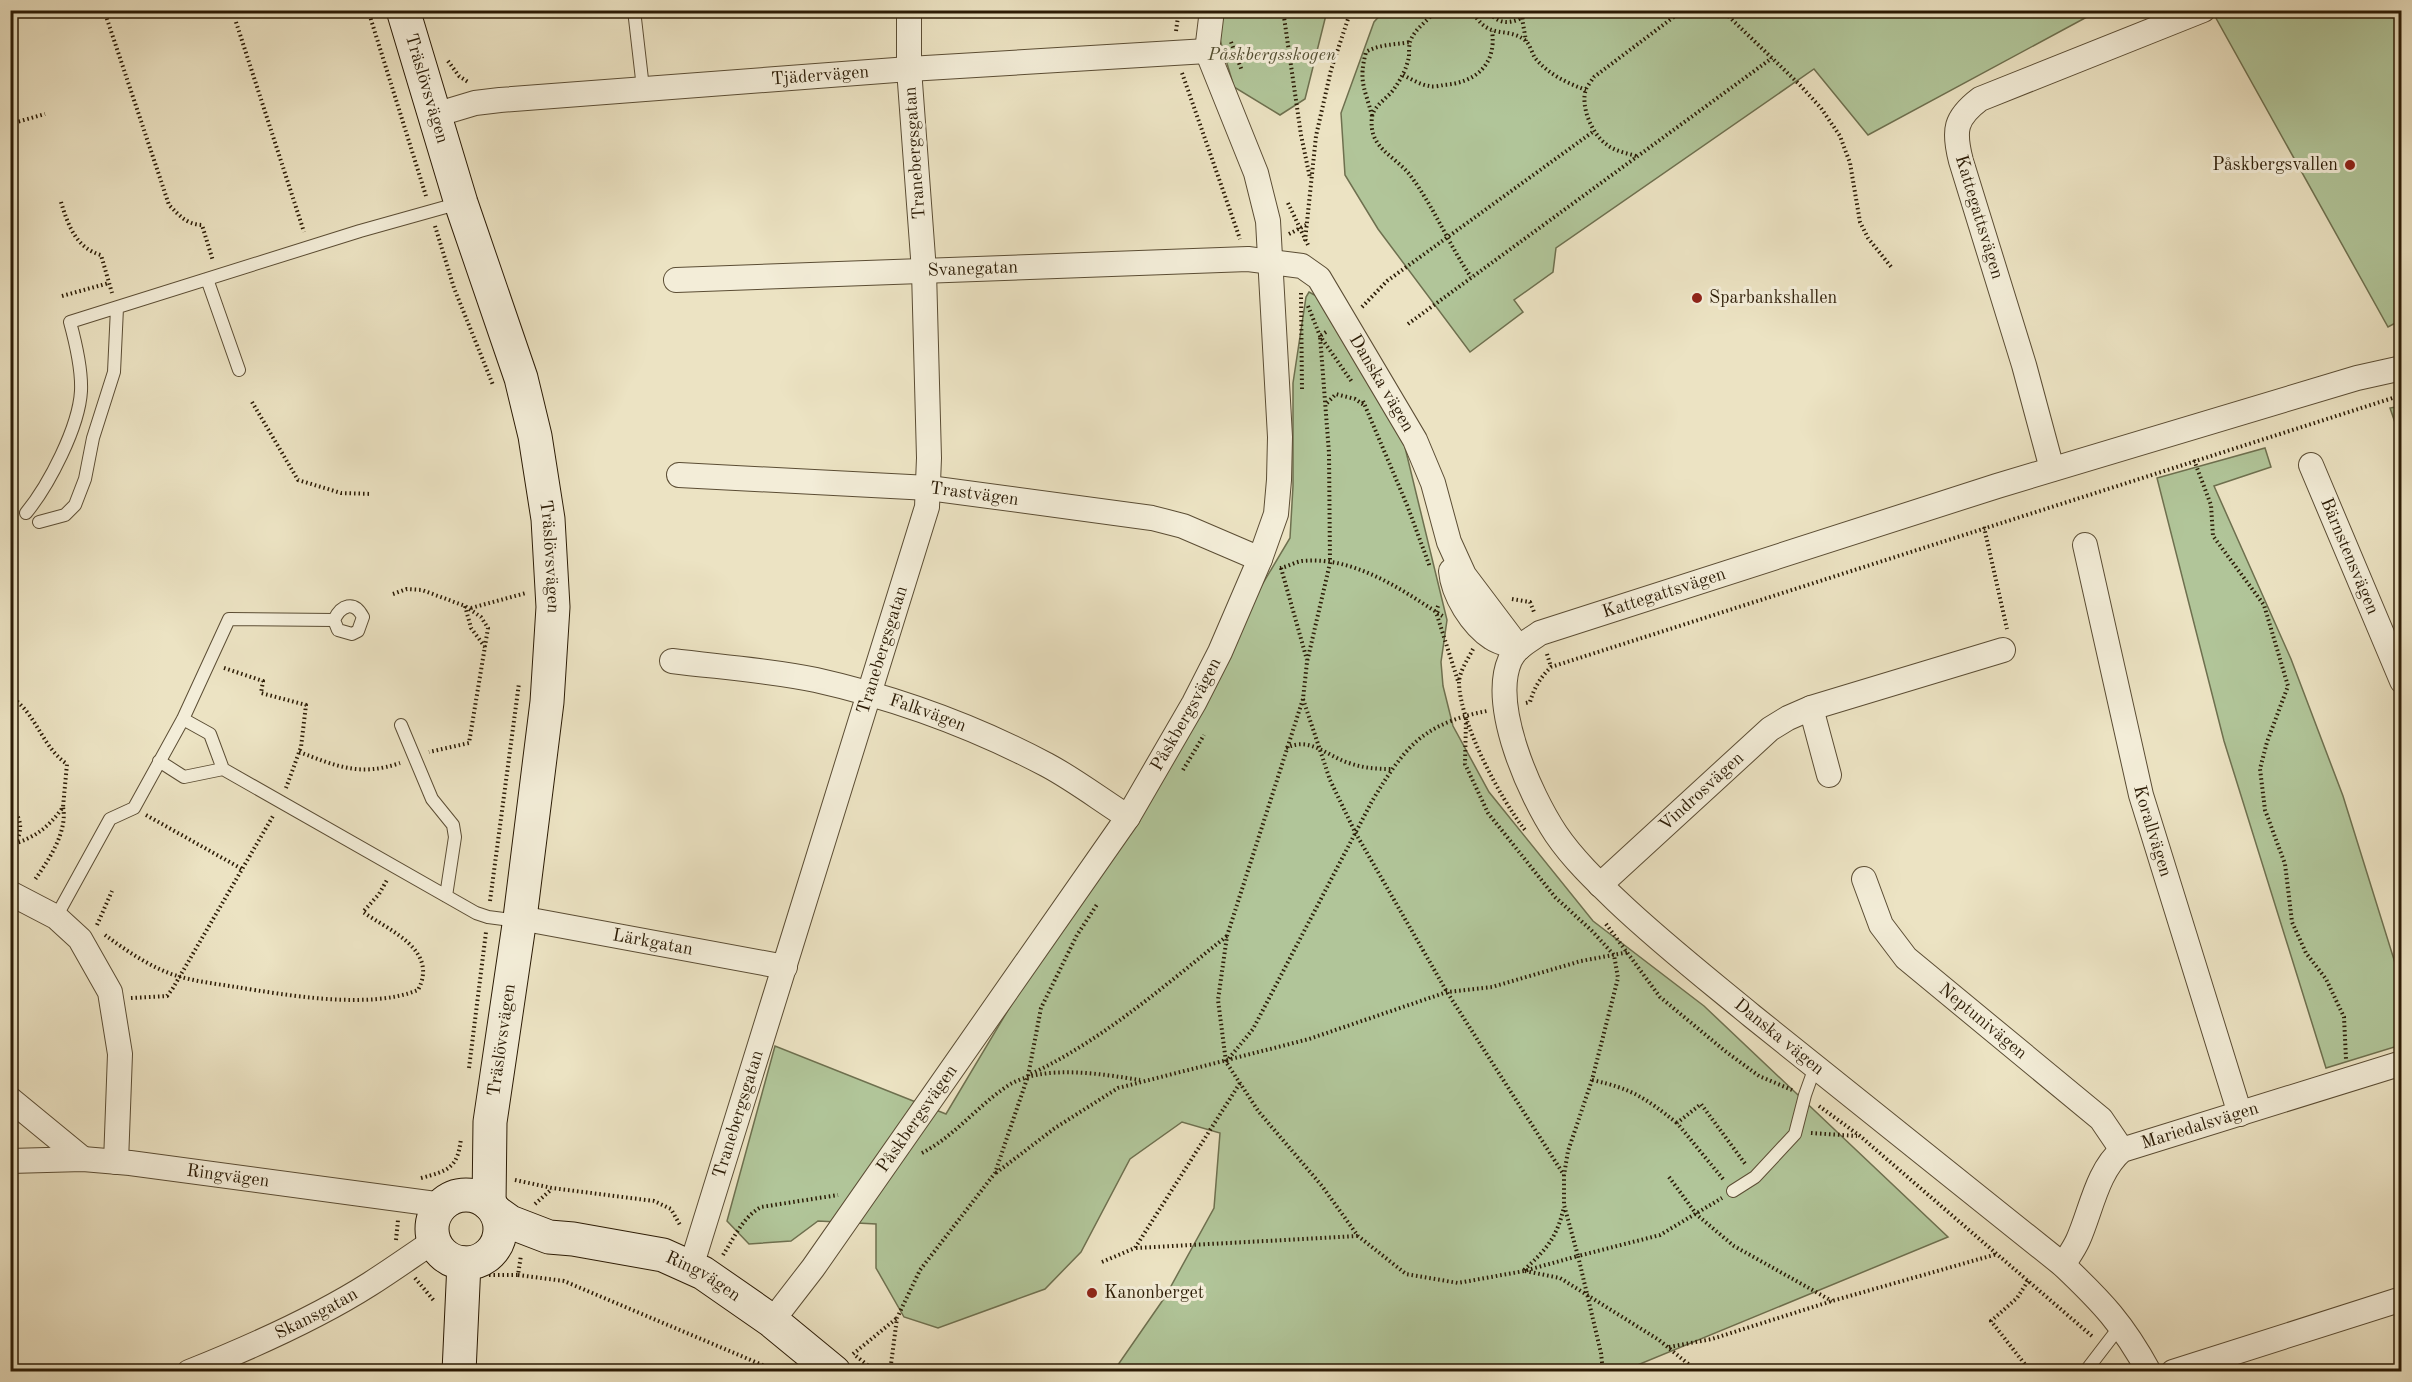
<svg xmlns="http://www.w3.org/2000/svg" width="2412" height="1382" font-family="'Old Standard TT',serif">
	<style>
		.green { fill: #b1c599; stroke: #6e704f; stroke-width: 1.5 }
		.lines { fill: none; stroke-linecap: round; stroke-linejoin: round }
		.lane-casing { stroke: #5b4d34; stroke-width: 14 }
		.street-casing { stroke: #5b4d34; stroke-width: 26 }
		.secondary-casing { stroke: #2b1b05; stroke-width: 35 }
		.path { stroke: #2b1b05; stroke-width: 4; stroke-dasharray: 1.5 3; stroke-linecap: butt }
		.lane { stroke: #f3edd8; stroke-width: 12 }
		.street { stroke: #f3edd8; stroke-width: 24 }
		.secondary { stroke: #f3edd8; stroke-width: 33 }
		.poi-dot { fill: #8f2418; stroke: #f3edd8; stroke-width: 2 }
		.labels { text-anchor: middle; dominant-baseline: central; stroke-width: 6; stroke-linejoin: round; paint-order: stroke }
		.park-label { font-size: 18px; font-style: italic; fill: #534e31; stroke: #f3edd8 }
		.street-label { font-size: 18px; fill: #2b1b05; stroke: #f3edd8 }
		.poi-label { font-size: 18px; fill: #2b1b05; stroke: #f3edd8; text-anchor: start }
	</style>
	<rect width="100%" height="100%" fill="#ece3c3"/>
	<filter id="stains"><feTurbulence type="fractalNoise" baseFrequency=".00333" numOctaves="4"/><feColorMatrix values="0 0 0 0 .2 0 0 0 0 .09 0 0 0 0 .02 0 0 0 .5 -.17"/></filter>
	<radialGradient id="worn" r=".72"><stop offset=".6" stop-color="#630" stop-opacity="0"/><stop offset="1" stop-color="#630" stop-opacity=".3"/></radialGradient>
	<path class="green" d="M1220,11H1327L1305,99L1280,115L1234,87L1218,33Z
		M1384,11V10L2098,11L1868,135L1814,69L1556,248L1553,272L1514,300L1523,312L1470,352L1378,229L1345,175L1341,113L1374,22Z
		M2212,11H2401V320L2388,327Z
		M1309,292L1320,298L1401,431L1447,620L1441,662L1443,686L1453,726L1489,792L1593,921L1704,1006L1948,1237L1623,1371L1113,1372L1165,1297L1214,1208L1220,1133L1182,1122L1130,1159L1081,1252L1045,1289L938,1328L904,1317L876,1268V1224L818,1221L791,1241L749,1244L727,1221L775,1046L946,1114L1290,538L1293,486V383L1306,297Z
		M2401,406H2402L2401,440L2390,408Z
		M2265,448L2271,467L2214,486L2291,659L2343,796L2401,982V1045L2326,1068L2224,741L2157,478Z"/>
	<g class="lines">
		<defs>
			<path id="lane" d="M634,10L643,88
				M207,279L239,370
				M26,513C49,485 79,427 81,391C82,369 76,344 70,322L360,231L460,203
				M39,522L65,515L75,505L85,479L93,438L114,372L117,308
				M183,719L210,734L223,769
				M401,725L432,799L453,825L455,837L446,896
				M159,761L184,777L223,769L476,913L488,917L519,921
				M56,917L110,819L134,808L183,719L229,619L334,620C341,605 354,600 363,617L358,631L352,634L338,630L334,620
				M1733,1191L1755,1177L1795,1134L1805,1095L1815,1067
				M2085,1372L2121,1325"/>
			<g id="street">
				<path id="s1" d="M435,115L475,103L500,100L909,69L1207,51"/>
				<path id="s2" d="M676,280L1248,259L1302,266L1319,278L1415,440L1433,483L1449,542L1464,575L1519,648"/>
				<path id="s3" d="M2311,465L2402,681"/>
				<path d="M2052,469L2024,365L1961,161C1953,130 1955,118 1980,99L2203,10"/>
				<path id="s4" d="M679,475L929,488L1152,518L1183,526L1260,559"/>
				<path id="s5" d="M2085,545L2141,795L2240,1114"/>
				<path d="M1451,571C1453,595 1472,625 1492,638C1499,643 1510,645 1519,648"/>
				<path id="s6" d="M672,661C720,667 769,670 816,680C896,698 975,727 1047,765C1075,780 1101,800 1128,817"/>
				<path d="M1811,708L1829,775"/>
				<path id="s7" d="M1864,879L1881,925L1906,958L2101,1119L2122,1150"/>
				<path id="s8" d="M1600,885L1770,729L1788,718L1811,708L2003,650"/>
				<path d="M10,893L56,917L80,939L110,992L120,1054L116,1162"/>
				<path id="s9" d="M520,918L785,967"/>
				<path d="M10,1099L83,1159"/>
				<path id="s10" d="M10,1161L83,1159L130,1163L443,1205"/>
				<path id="s11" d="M2063,1265C2068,1257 2074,1249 2078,1240C2091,1211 2097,1171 2122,1150L2402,1063"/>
				<path id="s12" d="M691,1267L927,507L929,458L924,271L909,69V10"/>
				<path id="s13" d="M772,1321L813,1268L1128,817L1194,703L1220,652L1260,559L1276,514L1279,480L1280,437L1268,221L1256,173L1207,51L1212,10"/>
				<path id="s14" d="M189,1372C249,1348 315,1319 370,1284C392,1270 413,1255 434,1241"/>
				<path id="s15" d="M2149,1372C2123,1324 2102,1302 2063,1265C1959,1182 1855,1099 1752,1016C1706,978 1660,942 1617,901C1596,881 1573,859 1556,834C1530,795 1490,706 1510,660C1516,647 1529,641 1540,633L1997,486L2357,378L2402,368"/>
				<path d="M2173,1372L2402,1299"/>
			</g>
			<g id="secondary">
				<path id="s16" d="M403,10L461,203L521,378L535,436L548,519L553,607L547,702L520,918L490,1122L489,1204"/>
				<circle cx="466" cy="1229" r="34"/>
				<path id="s17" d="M496,1212L510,1222L549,1237L573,1239L663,1255L703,1273L772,1321L834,1372"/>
				<path d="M459,1372L464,1263"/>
			</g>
		</defs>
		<use href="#lane" class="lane-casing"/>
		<use href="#street" class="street-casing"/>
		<use href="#secondary" class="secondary-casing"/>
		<path class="path" d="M104,10L169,205C180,216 186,224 202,225L213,261
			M368,10L426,196
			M1283,10L1301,135L1310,178
			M1436,10C1428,21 1414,29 1410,42C1409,46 1409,52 1409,56C1407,68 1401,79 1394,89C1388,98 1374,105 1372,117C1368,148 1394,155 1410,175C1434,207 1449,245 1471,277
			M1472,10C1488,42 1507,25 1526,41C1530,45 1532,53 1535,58C1548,74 1567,83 1586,90
			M1487,10C1503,31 1518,20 1538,10
			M1722,10L1799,84L1821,108L1840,136L1850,163L1860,222L1868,238L1892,268
			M1522,18L1526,41
			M236,22L304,232
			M1176,31L1179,10
			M1231,42L1242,71
			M448,61L459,76L468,82
			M1182,73L1240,239
			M1403,75C1411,79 1421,85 1429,86C1433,87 1439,86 1443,85C1475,83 1497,65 1492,31
			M1372,116C1365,88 1358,82 1366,52C1379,44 1395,45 1410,42
			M10,124L45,114
			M1636,156C1626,153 1614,151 1606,144C1592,134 1580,106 1586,89C1588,85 1592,80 1594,77L1683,10
			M61,202C68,225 76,248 101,255L112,293
			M1288,203L1308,245
			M435,226L454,288L493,385
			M1289,234L1306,225
			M1305,241L1316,136L1331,70L1351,10
			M1301,293L1302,391
			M62,296L109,283
			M1308,306L1320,336L1352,382
			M1362,307L1387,281L1594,131
			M1408,324L1772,58
			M1326,332L1320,336L1329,453L1330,563L1307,662L1303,699L1227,936L1218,1000L1226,1062L1259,1112L1322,1186L1358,1236L1406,1274L1458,1283L1524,1271L1578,1256L1564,1205V1175L1568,1151L1592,1080L1618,978L1614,955L1592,931L1555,897L1488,813L1465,764L1466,719
			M1363,401L1407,505L1430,567
			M252,402L298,480L341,493L372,494
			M1327,403L1336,394L1355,399L1364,405
			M2194,460L2211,505L2213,536L2264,605L2288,686L2267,742L2260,769L2265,810L2285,864L2292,922L2306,953L2326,979L2344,1017L2346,1059
			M1984,527L2007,629
			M1280,568C1287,567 1295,562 1302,561C1355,556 1402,590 1444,617
			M1281,568L1307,660
			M393,594L407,589L422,590L465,606L481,617L488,628L469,743L429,752
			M1512,599L1530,602L1534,612
			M465,606L471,628L485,647
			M1438,606L1436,612L1458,681
			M471,608L526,593
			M1473,649C1468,659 1459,672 1459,683C1460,723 1500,798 1525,830
			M1547,654L1551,667
			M224,668L263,681L261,693L306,705L301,747L286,788
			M10,696C38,715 41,746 67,764L63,807
			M1303,699L1330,780L1355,832L1447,992L1564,1175
			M1526,703L1530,702C1534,688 1540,678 1551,667L2402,395
			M1286,748C1311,736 1326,756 1349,763C1363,768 1376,769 1392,769
			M299,752C337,766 359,777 400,763
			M1183,770L1204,735
			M10,806C22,818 23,830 15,844
			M146,815L242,869
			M10,845C35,838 49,827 63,807C68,832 48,861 34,881
			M490,901L519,683
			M1606,924L1660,997L1725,1051L1759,1076L1792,1090
			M97,925L112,891
			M105,935C127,951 154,970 181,977C199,982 218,984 236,987C286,995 370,1010 418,990C439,950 390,931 363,912L379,894L387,880
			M131,998L167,996L173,988L273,816
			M1226,1062L1253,1029L1371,803C1384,781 1404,748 1426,734C1443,722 1466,715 1487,711
			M469,1068L486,932
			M1031,1074C1104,1039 1164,986 1227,936
			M1592,1080C1633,1089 1645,1098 1677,1123
			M1819,1106L1860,1136L2093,1337
			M1811,1133L1857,1136
			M922,1153C955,1136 978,1105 1009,1085C1043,1064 1102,1074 1140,1080
			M996,1173L1055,1128L1118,1088L1309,1039L1447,992L1492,987L1581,961L1629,952
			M1669,1177L1697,1215L1734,1246L1832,1301
			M421,1178C448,1171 458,1168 461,1138
			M1723,1179L1677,1123L1701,1104L1746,1165
			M515,1180L552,1188L654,1201L671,1209L680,1225
			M535,1204L552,1189
			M396,1240L398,1220
			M1136,1248L1358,1236
			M723,1255C734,1238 743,1217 761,1207L838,1195
			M1102,1262L1135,1248L1240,1083
			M1524,1270C1547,1249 1557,1237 1564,1207
			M1525,1271L1560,1278L1659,1340L1698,1372
			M489,1275H518L521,1255
			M518,1275L564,1281L779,1372
			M415,1278L435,1302
			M2028,1281L2017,1298L1991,1321L2031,1372
			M1669,1347L1712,1339L1832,1301L1997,1254
			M853,1354L897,1318
			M856,1356L876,1372
			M890,1372L897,1318L920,1270L995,1173L1028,1076L1041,1008L1077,935L1098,903
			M1603,1372L1601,1353L1578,1256L1660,1235L1722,1198"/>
		<use href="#lane" class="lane"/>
		<use href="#street" class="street"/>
		<use href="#secondary" class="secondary"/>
	</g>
	<g class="poi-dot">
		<circle cx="2350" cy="165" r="6"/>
		<circle cx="1697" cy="298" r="6"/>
		<circle cx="1092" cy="1293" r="6"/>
	</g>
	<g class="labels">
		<g class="park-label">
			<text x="1272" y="55">Påskbergsskogen</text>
		</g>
		<g class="street-label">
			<text stroke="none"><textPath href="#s1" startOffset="388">Tjädervägen</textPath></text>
			<text stroke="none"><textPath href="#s16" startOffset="82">Träslövsvägen</textPath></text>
			<text transform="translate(915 153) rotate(-94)">Tranebergsgatan</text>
			<text transform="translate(1979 217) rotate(73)">Kattegattsvägen</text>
			<text stroke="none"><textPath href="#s2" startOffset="297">Svanegatan</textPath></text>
			<text stroke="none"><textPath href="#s2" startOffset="770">Danska vägen</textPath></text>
			<text stroke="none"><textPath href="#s4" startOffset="296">Trastvägen</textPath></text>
			<text stroke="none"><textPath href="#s3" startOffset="99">Bärnstensvägen</textPath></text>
			<text stroke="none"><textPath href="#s16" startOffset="568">Träslövsvägen</textPath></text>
			<text stroke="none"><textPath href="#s15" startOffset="1161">Kattegattsvägen</textPath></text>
			<text stroke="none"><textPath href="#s12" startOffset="646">Tranebergsgatan</textPath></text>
			<text stroke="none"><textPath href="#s13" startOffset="735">Påskbergsvägen</textPath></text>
			<text stroke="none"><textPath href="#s6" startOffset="262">Falkvägen</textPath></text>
			<text stroke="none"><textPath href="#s8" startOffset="138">Vindrosvägen</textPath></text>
			<text stroke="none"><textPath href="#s5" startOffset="294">Korallvägen</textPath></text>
			<text stroke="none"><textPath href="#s9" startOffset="135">Lärkgatan</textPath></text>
			<text stroke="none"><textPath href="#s7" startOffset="190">Neptunivägen</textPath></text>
			<text transform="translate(1779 1037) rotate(39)">Danska vägen</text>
			<text transform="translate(502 1040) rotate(-82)">Träslövsvägen</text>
			<text stroke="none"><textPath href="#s12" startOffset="160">Tranebergsgatan</textPath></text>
			<text stroke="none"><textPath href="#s13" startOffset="249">Påskbergsvägen</textPath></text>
			<text stroke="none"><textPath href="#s11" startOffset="212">Mariedalsvägen</textPath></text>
			<text stroke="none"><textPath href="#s10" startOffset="219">Ringvägen</textPath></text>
			<text stroke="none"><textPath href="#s17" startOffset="220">Ringvägen</textPath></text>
			<text stroke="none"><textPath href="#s14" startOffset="140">Skansgatan</textPath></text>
		</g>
		<g class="poi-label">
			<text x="2338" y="165" text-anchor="end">Påskbergsvallen</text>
			<text x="1709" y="298">Sparbankshallen</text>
			<text x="1104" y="1293">Kanonberget</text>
		</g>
	</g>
	<rect width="2412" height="1382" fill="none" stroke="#ece3c3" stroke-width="36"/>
	<rect x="12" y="12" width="2388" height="1358" fill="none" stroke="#2b1b05" stroke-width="3"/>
	<rect x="18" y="18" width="2376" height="1346" fill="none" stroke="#2b1b05" stroke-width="1.5"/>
	<rect width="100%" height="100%" filter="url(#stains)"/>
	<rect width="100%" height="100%" fill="url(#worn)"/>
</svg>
